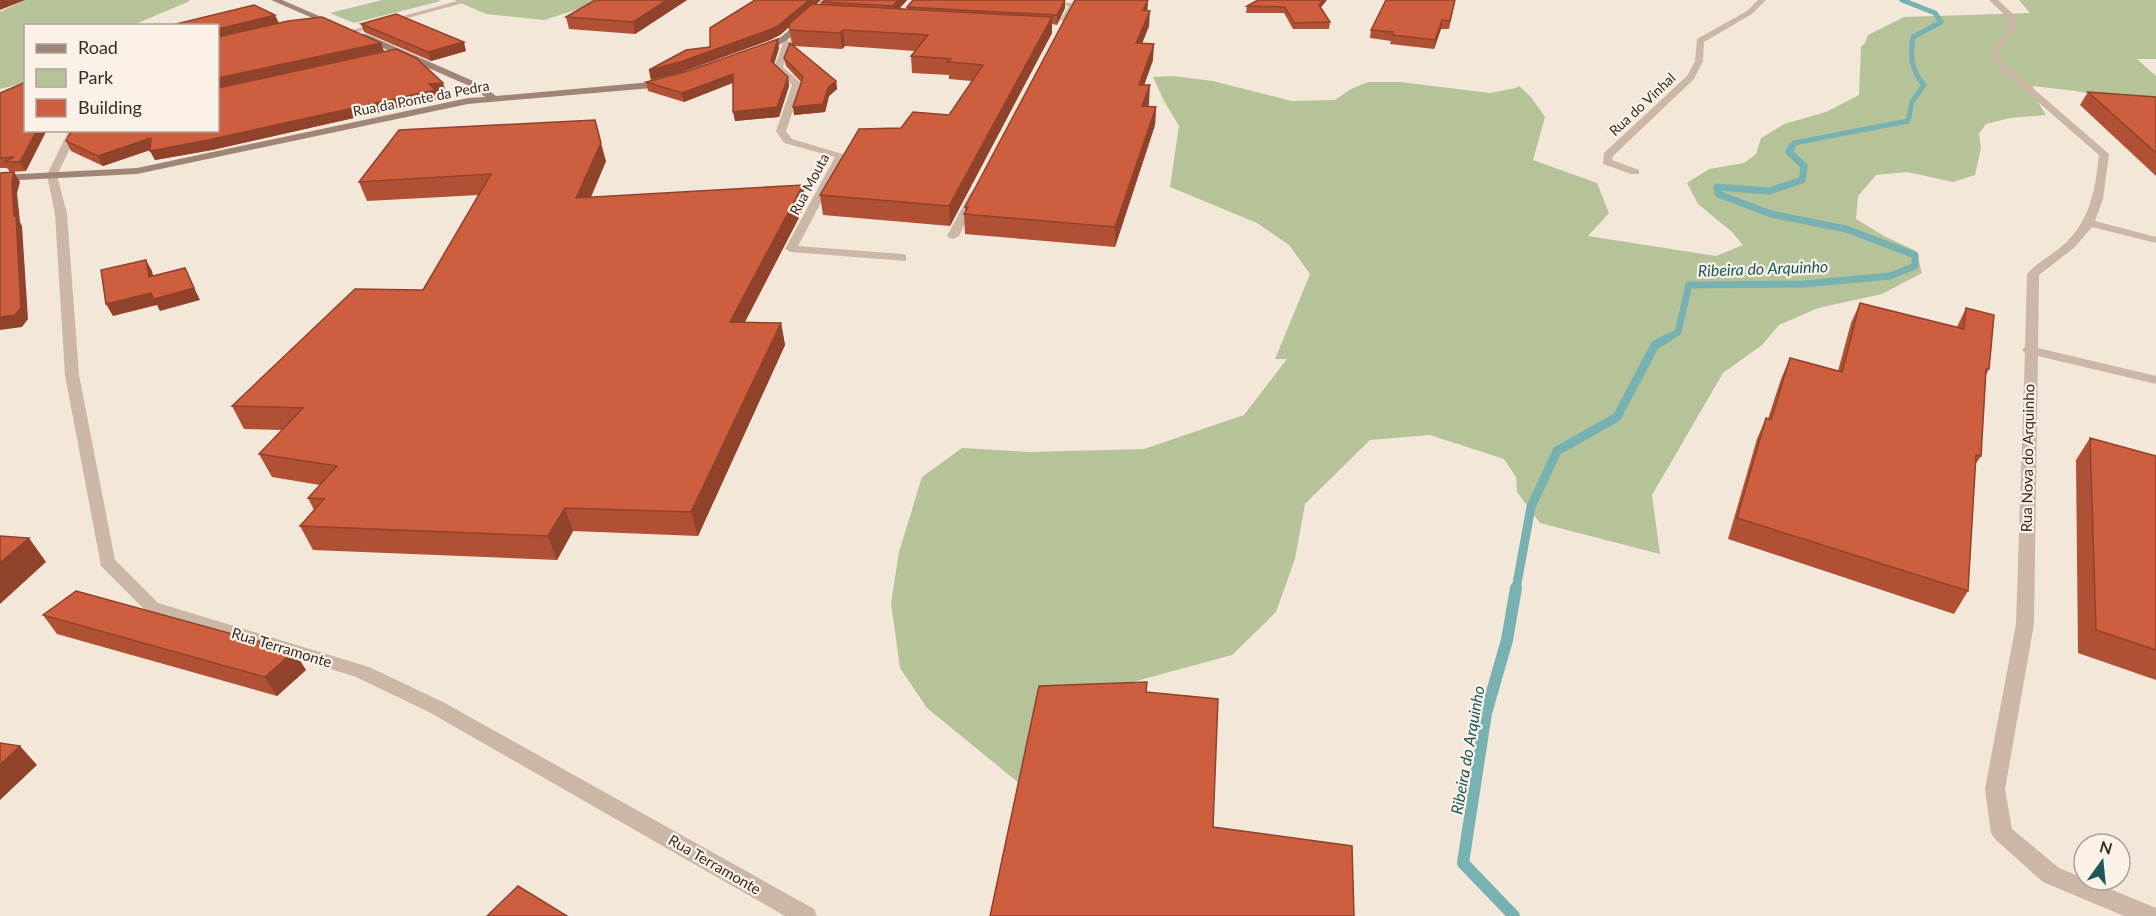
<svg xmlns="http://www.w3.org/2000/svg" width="2156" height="916" font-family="Lato,sans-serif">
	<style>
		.green { fill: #b6c399 }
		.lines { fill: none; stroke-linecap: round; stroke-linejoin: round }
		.stream-far3 { stroke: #77b1b2; stroke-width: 5 }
		.stream-far2 { stroke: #77b1b2; stroke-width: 7 }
		.stream-far1 { stroke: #77b1b2; stroke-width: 9 }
		.stream { stroke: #77b1b2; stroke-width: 12 }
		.street { fill: #ccb6a5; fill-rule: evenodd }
		.secondary { fill: #a08576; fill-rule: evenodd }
		.wall { fill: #b05135 }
		.shaded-wall { fill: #90422b }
		.building { fill: #cd5e3e; stroke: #90422b; stroke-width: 1.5 }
		.labels { text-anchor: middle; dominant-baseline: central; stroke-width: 4.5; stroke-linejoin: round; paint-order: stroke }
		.far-street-label { font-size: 14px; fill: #372c27; stroke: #faf1e7 }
		.street-label { font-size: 15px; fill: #372c27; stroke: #faf1e7 }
		.water-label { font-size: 16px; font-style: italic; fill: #1a585b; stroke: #faf1e7 }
	</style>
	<rect width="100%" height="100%" fill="#f3e7da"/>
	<path class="green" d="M24,0H188L190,1L133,25L26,26L25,83L0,89V12Z
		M382,0H438L441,1L354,23L330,13Z
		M454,0H607L544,20L486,14Z
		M2019,0H2156V59H2137L2156,76V106L2075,91L2033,86V94L2046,115L2010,118L1986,124L1979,134L1981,148L1975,175L1953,182L1907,172L1876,175L1858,196L1856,219L1884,236L1916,251L1922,273L1882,294L1818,308L1779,325L1762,345L1723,373L1652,495L1660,554L1540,523L1517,492L1516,477L1504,459L1430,435L1370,440L1305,504L1295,559L1276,612L1232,655L1136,681L1083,700L1020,784L927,708L900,668L891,603L899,552L922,477L962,448L1029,452L1144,449L1244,415L1287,359H1275L1310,274L1289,245L1257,223L1170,187L1179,126L1164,101L1153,77L1173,76L1213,81L1292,101L1335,100L1351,89L1368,82H1400L1490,93L1516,88L1519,86L1531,97L1545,117L1533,160L1597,183L1609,213L1588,236L1716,256L1743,245L1732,232L1698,204L1687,183L1709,169L1744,163L1756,154L1761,138L1784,124L1826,112L1859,95L1861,47L1865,43L1868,35L1904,17L2030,13Z"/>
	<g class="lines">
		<path class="stream-far3" d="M1792,147L1794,143L1908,121L1912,102L1924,85C1911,70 1910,56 1913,37L1941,22L1935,13L1902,0"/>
		<path class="stream-far2" d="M1666,339L1678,332L1689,285L1804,284L1890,276L1915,266V255L1846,229L1771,214L1718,194L1717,187L1769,191L1802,180L1804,166L1789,152L1792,146"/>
		<path class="stream-far1" d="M1516,589L1531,507L1557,451L1617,417L1655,345L1668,338"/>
		<path class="stream" d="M1514,916L1463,863L1486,713L1507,640L1516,588"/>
		<path class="street" d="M461,0H474L353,33L349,31Z
			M1007,0H1047L1078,4L1067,22H1064L1060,20L1069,6L1011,2Z
			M1758,0H1766L1752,14L1704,42L1703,61L1694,79L1613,156L1612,160L1639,170V174H1631L1603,164L1604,153L1687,76L1695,61L1697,39L1747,11Z
			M1989,0H1998L2017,18L2015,30L1998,53L2005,64L2109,154L2103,199L2095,221L2156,237V243L2092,227L2075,247L2039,275L2038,348L2156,376V384L2038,356L2034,624L2005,789L2012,829L2059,868L2156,908V916H2124L2043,882L1995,839L1991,833L1985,789L2016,624L2025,353L2022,350L2025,347L2027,274C2036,263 2050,256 2060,248C2090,223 2095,191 2099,155L1999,68L1990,53L2007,30L2009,19Z
			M784,37L791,43L783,67L802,84L786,131L792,139L846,155L798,246L902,254L906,255V261L791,252L785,249L835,157L784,143L776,131L792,85L774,68L783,43L780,39Z
			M69,130H79L57,175L67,214L79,375L115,560L158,603L369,667L443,702L814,909L817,916H785L429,712L356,677L146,611L101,566L65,375L55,214L47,175Z
			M975,190L980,193L959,236L953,239L949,238L947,236L970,193Z"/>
		<path class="secondary" d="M271,0H282L340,25L333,27Z
			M824,0H833C818,16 779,53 757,52V48L781,37Z
			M360,34H366L480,84L496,96L651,82L666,78L670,81L652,88L468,104L137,174L0,181V175L137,168L468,98L485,97L474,88L360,38Z"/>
	</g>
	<path class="wall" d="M595,0H687L635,34L569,29L566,17Z
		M821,0L816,4L823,5L822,2L825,0H907L899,9H907V7L1065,8L1057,25L1052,24V33L950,226L823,215L820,195L901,128L949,115L972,81L949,79V75L912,73L911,56L915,51L845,46L842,49L794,46L836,81L837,89L829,96L825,112L794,115L801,82L786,66L784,58L792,45L789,27L780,35L770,40L682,72L651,80L649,70L710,47Z
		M1148,0L1147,10L1149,26L1142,43L1153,60L1144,85L1149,103L1148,107H1156L1155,125L1115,247L965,234L964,214L965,212V207Z
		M1455,0L1449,29H1441L1434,49L1390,44L1391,41L1370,38L1371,30Z
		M1247,6L1321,8L1330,22L1329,29H1293L1284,13H1246Z
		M279,23L384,51L259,79L446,92L436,93L438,99L212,150L155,160L150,150L103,166L71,151L66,141Z
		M361,24L466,51L431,61L364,32Z
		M779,48L774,64L788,77L789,86L779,117L735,121L733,83L684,102L648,91L646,82Z
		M2088,92L2156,97V176L2080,105Z
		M0,93L26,171L10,172L7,168H0Z
		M606,161L591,197L806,204L745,322L781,323L785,345L698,536L573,531L557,560L313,550L300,526L314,510L308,498L320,485L272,477L259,454L282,430L244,429L232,406L423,290L479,195L367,201L359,182Z
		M1860,303L1957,327L1966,308L1989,369L1986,375L1981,456L1975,465L1968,591L1954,614L1728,539L1757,439L1766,418L1768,419L1781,379L1790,358L1838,371L1851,323Z
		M2090,438L2156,456V680L2078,653L2076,460Z
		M43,615L306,670L277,696L57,634Z"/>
	<path class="shaded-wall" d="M0,0H25L0,10Z
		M667,0H687L635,34L633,22Z
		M809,0H821L780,35L770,40L682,72L651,80L649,70L680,62Z
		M898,0H907L894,15L893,6Z
		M1065,0V8L1057,25V15Z
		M1148,0L1147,15L1143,10Z
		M1323,0H1327L1318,11L1319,5Z
		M1150,11L1149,26L1136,59V43Z
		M275,15L279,23L218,39V29Z
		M1052,17V33L950,226L949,206Z
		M1442,20L1441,29L1434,49L1435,40Z
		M843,30L845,46L842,49L840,33Z
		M778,39L779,48L772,70L771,61Z
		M464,42L466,51L431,61L428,52Z
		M381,43L384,51L218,88V78Z
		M1154,44L1153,60L1138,102L1139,85Z
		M733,74L734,82L684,102L682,93Z
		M788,77L789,86L779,117L735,121L733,112Z
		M836,81L837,89L829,96L825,112L794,115L793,107Z
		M443,83L446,92L436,93L438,99L212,150L155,160L150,151L429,84Z
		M1150,85L1149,103L1142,124V106Z
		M1156,107L1155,125L1115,247V227Z
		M37,130H47L26,171L20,162Z
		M151,138L156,148L103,166L98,156Z
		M601,143L606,161L582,218L576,198Z
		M14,172L20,182L17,193L20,222L22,226L28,319L22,327L0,330V317L14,216L12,183Z
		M803,185L806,204L734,343L730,322Z
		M146,260L152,271L156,289L149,277Z
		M185,268L200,300L160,311L157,305L113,316L106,304Z
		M781,323L785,345L698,536L691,512Z
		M565,508L573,531L557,560L548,536Z
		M29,538L46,562L0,604V563Z
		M294,651L306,670L277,696L265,677Z
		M20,746L37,765L0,800V765Z"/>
	<path class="building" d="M595,0H667L633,22L566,17Z
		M755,0H809L778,26L769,30L680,62L649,70L686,50L710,47V28Z
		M825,0H898L893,6L822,2Z
		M913,0H1065L1057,15L907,7Z
		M1075,0H1148L1143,10L1150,11L1136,43L1154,44L1139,85H1150L1142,106L1156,107L1115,227L964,214L968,207H965Z
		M1258,0H1323L1319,5L1330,22L1294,23L1285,7L1247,6Z
		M1386,0H1455L1450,21L1442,20L1435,40L1392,35L1393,32L1371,30Z
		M812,4L1052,17L949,206L820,195L859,129L901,128L913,112L949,115L983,65L948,62L951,59L911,56L928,35L843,30L840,33L790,30L789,24Z
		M254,5L275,15L218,29V26H168Z
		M396,14L464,42L428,52L361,24Z
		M322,17L381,43L218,78V37L288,21Z
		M778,39L771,61L788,77L777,107L733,112V74L682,93L646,82L688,71Z
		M790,43L836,81L828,88L823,104L793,107L803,77L784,58Z
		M396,49L416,58L443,83L429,84L435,90L208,140L150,151L151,138L98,156L66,141L72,130H218V88Z
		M26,82V130H37L20,162H4L14,157L0,158V93Z
		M2088,92L2156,97V153Z
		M595,120L601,143L576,198L803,185L730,322L781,323L691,512L565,508L548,536L300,526L324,499L308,498L337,466L259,454L303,408L232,406L355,289L423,290L491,174L359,182L399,130Z
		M14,172L12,183L14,216L16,215L21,308L15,315L0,317V173Z
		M146,260L149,277L185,268L194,288L154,299L151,293L106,304L101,270Z
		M1860,303L1964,329L1966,308L1994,315L1989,369H1986L1981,456L1976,455L1968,591L1737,518L1766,418L1771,420L1790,358L1842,372Z
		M2090,438L2156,456V650L2096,630Z
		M0,536L29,538L0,563Z
		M76,591L294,651L265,677L43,615Z
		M1147,682L1146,692L1218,699L1213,827L1352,846L1354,916H990L1039,686Z
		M0,743L20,746L0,765Z
		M518,886L567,916H487Z"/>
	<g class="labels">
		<g class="far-street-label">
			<text transform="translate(421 98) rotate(-11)">Rua da Ponte da Pedra</text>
			<text transform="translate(1642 104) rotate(-43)">Rua do Vinhal</text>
			<text transform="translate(809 184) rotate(-62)">Rua Mouta</text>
		</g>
		<g class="street-label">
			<text transform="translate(2027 458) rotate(-89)">Rua Nova do Arquinho</text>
			<text transform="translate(282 647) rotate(17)">Rua Terramonte</text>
			<text transform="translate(715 864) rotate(30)">Rua Terramonte</text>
		</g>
		<g class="water-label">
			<text transform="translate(1763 268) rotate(-2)">Ribeira do Arquinho</text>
			<text transform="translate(1467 750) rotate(-80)">Ribeira do Arquinho</text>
		</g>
	</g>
	<rect x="24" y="24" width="195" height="108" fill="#faf1e7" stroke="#aca29a" stroke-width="1.5"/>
	<rect x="36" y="44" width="30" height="9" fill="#a08576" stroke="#aca29a" stroke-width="1.5"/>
	<text x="78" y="54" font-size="18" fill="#372c27">Road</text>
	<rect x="36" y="69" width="30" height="18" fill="#b6c399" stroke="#aca29a" stroke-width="1.5"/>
	<text x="78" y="84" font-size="18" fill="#372c27">Park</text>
	<rect x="36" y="99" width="30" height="18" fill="#cd5e3e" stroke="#aca29a" stroke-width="1.5"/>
	<text x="78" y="114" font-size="18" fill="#372c27">Building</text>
	<g transform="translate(2102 862) rotate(15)"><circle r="28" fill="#faf1e7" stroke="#aca29a" stroke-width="1.5"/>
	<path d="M0-4.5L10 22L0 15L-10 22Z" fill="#1a585b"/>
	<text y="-9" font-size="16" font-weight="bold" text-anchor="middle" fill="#372c27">N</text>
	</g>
</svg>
